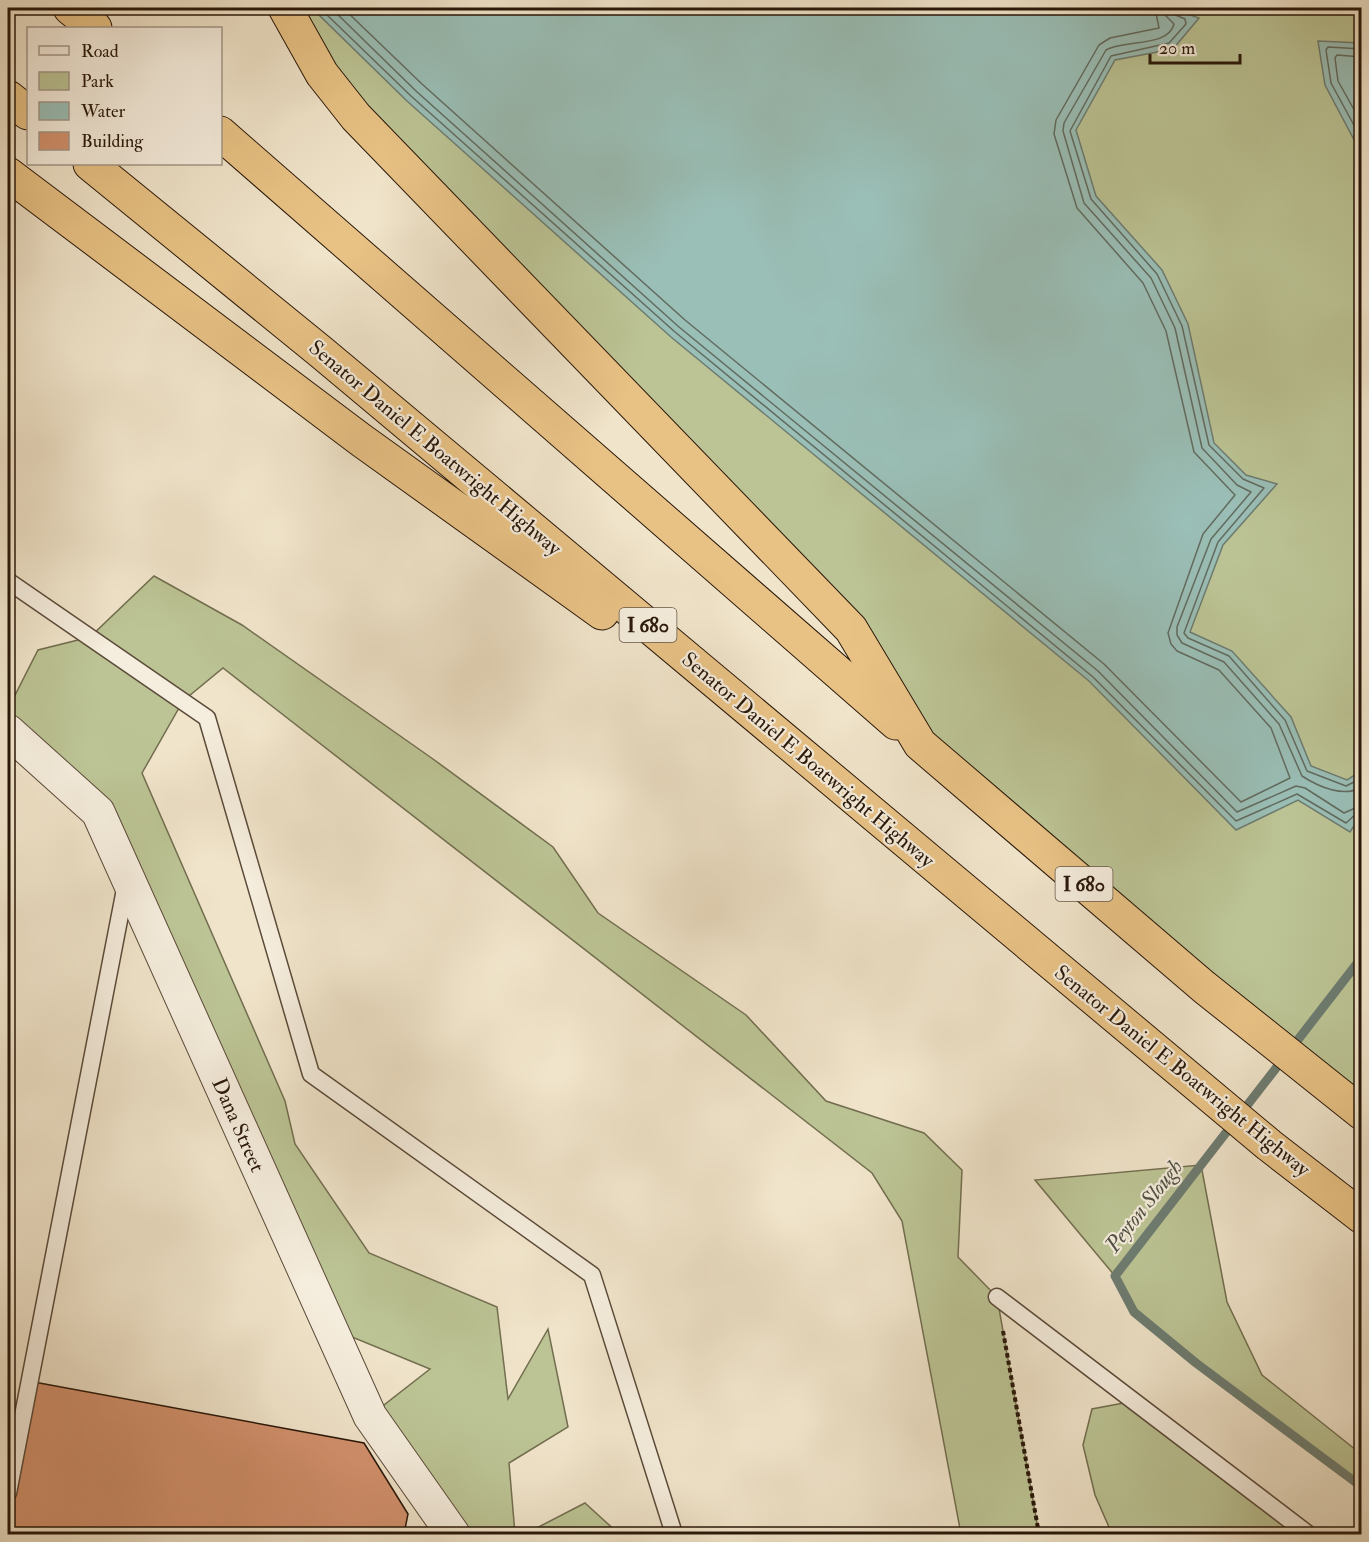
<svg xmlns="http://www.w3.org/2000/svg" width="1369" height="1542" font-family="'IM FELL Double Pica',serif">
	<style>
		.green { fill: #bcc495; stroke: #726e4f; stroke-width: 1.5 }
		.water { fill: #9abfb7; stroke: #6d7c71; stroke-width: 1.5 }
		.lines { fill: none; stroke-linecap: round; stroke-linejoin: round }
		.shore { stroke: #626b60; stroke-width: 1.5 }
		.stream { stroke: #6d7c71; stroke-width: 9 }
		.building { fill: #d2916d; stroke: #291709; stroke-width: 1.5 }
		.service-casing { stroke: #5b4a39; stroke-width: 19 }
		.minor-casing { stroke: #5b4a39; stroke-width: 35 }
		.motorway-casing { stroke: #291709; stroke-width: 35 }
		.path { stroke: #291709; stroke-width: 4; stroke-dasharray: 4.5 3; stroke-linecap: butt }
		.service { stroke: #f5eddd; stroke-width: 16 }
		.minor { stroke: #f5eddd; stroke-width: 33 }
		.motorway { stroke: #e8c285; stroke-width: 33 }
		.labels { text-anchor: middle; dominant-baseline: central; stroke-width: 4.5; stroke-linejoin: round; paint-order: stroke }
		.shield { fill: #f5eddd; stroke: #665749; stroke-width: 1.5 }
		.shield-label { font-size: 20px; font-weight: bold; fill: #291709 }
		.street-label { font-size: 21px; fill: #291709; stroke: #f5eddd }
		.water-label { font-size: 22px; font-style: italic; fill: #515246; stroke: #f5eddd }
	</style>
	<rect width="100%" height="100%" fill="#f0e4ca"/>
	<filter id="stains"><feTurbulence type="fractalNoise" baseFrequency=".00333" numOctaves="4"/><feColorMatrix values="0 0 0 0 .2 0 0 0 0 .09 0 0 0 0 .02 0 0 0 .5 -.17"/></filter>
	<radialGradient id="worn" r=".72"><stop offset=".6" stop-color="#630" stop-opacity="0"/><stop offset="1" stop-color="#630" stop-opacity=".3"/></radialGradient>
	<path class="green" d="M285,8H1361V1113L920,744L851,629L398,162Z
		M154,576L242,625L433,759L553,847L598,913L746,1015L826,1101L924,1133L962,1170L958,1257L997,1297L1039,1534H961L902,1221L872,1173L223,668L183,701L142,773L285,1101L295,1144L369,1253L497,1307L508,1399L548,1329L568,1427L509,1463L515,1534H453L370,1416L430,1369L330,1328L98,812L8,731V709L38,650L90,637Z
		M1201,1165L1227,1302L1262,1375L1361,1454V1487L1196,1363L1134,1312L1115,1276L1035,1180Z
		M1134,1401L1308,1534H1112L1095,1495L1083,1445L1092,1409Z
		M585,1503L619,1534H525Z"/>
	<path class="water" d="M317,8H1170L1199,18L1173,49L1115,60L1076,130L1096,196L1162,270L1188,324L1214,443L1246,475L1277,484L1223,545L1190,632L1232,651L1291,717L1311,766L1347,780L1361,771V815L1350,832L1298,800L1236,830L1089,681L671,337L407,101L319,15Z
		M1318,41L1361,43V153L1325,85Z"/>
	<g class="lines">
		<path class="shore" d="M323,8L325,13L411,96L675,332L1093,677L1236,821L1297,794L1346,823L1356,814L1362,812
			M331,8L416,91L679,327L1098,671L1237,812L1296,786L1305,788L1344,813L1362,805
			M343,8L422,84L685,320L1104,664L1241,802L1290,778L1271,728L1219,670L1177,651L1171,644L1168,633L1203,534L1235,495L1194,452L1166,331L1143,283L1077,208L1054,134L1056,120L1099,45L1110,38L1159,28L1155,8
			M1164,8L1166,16L1174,24C1168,48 1124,39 1106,50L1064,123L1063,131L1084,203L1151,278L1175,328L1202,448L1237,485L1251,492L1211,539L1177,627V635L1182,643L1224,662L1279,724L1302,776C1319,787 1344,798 1362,787
			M1172,8L1173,14L1185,19L1186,24L1169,43L1111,56L1070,131L1091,199L1157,274L1182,326L1209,445L1243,479L1264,488L1218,542L1184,633L1188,638L1229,656L1285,720L1307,771L1346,786L1362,778
			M1362,49L1328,47L1326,50L1331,83L1362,140
			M1362,57L1337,55L1335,58L1338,81L1362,124"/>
		<path class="stream" d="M1362,957L1115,1276L1134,1312L1196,1363L1362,1487"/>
	</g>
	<path class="building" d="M34,1382L364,1443L408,1514L404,1534H8Z"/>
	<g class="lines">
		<defs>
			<path id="service" d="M8,581L207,718L311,1074L592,1275L674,1534
				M997,1297L1308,1534
				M8,1493L126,884"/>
			<path id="minor" d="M8,731L98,812L370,1416L453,1534"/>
			<path id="motorway" d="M70,8L95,28
				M285,8L322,74L356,117L851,629L920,744L1204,987L1362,1113
				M8,97L28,113
				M220,133L896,723
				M90,164L321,352L1269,1145L1362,1217
				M8,174L361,440L602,613"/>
		</defs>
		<use href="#service" class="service-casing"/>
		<use href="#minor" class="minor-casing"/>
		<use href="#motorway" class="motorway-casing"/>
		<path class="path" d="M1003,1331L1039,1534"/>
		<use href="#service" class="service"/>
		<use href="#minor" class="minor"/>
		<use href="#motorway" class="motorway"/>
	</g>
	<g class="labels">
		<g class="shield">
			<rect x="619.5" y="608" width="57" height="34" rx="4.5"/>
			<rect x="1055.5" y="867" width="57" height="34" rx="4.5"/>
		</g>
		<g class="shield-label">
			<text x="648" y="625">I 680</text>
			<text x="1084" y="884">I 680</text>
		</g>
		<g class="street-label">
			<text transform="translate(435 448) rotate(40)">Senator Daniel E Boatwright Highway</text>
			<text transform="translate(808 760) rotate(40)">Senator Daniel E Boatwright Highway</text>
			<text transform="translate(1182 1071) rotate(39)">Senator Daniel E Boatwright Highway</text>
			<text transform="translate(238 1125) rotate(66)">Dana Street</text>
		</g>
		<g class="water-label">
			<text transform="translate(1144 1206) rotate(-52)">Peyton Slough</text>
		</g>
	</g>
	<rect width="1369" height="1542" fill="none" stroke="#f0e4ca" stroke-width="30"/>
	<rect x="9" y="9" width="1351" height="1524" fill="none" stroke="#291709" stroke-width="3"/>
	<rect x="15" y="15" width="1339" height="1512" fill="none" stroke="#291709" stroke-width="1.5"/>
	<rect x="27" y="27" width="195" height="138" fill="#f5eddd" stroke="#a39788" stroke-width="1.5"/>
	<rect x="39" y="46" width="30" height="9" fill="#f5eddd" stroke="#a39788" stroke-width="1.5"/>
	<text x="81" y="57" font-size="18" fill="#291709">Road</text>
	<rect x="39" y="72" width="30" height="18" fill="#bcc495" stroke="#a39788" stroke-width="1.5"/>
	<text x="81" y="87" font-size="18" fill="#291709">Park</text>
	<rect x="39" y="102" width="30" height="18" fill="#9abfb7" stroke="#a39788" stroke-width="1.5"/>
	<text x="81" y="117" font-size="18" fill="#291709">Water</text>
	<rect x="39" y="132" width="30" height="18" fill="#d2916d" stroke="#a39788" stroke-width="1.5"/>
	<text x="81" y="147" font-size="18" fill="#291709">Building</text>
	<path d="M1150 54v9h90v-9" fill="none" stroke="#291709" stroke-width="3"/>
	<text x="1159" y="54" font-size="18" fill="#291709" stroke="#f5eddd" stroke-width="4.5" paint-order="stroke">20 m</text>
	<rect width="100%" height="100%" filter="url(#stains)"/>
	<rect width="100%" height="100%" fill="url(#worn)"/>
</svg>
